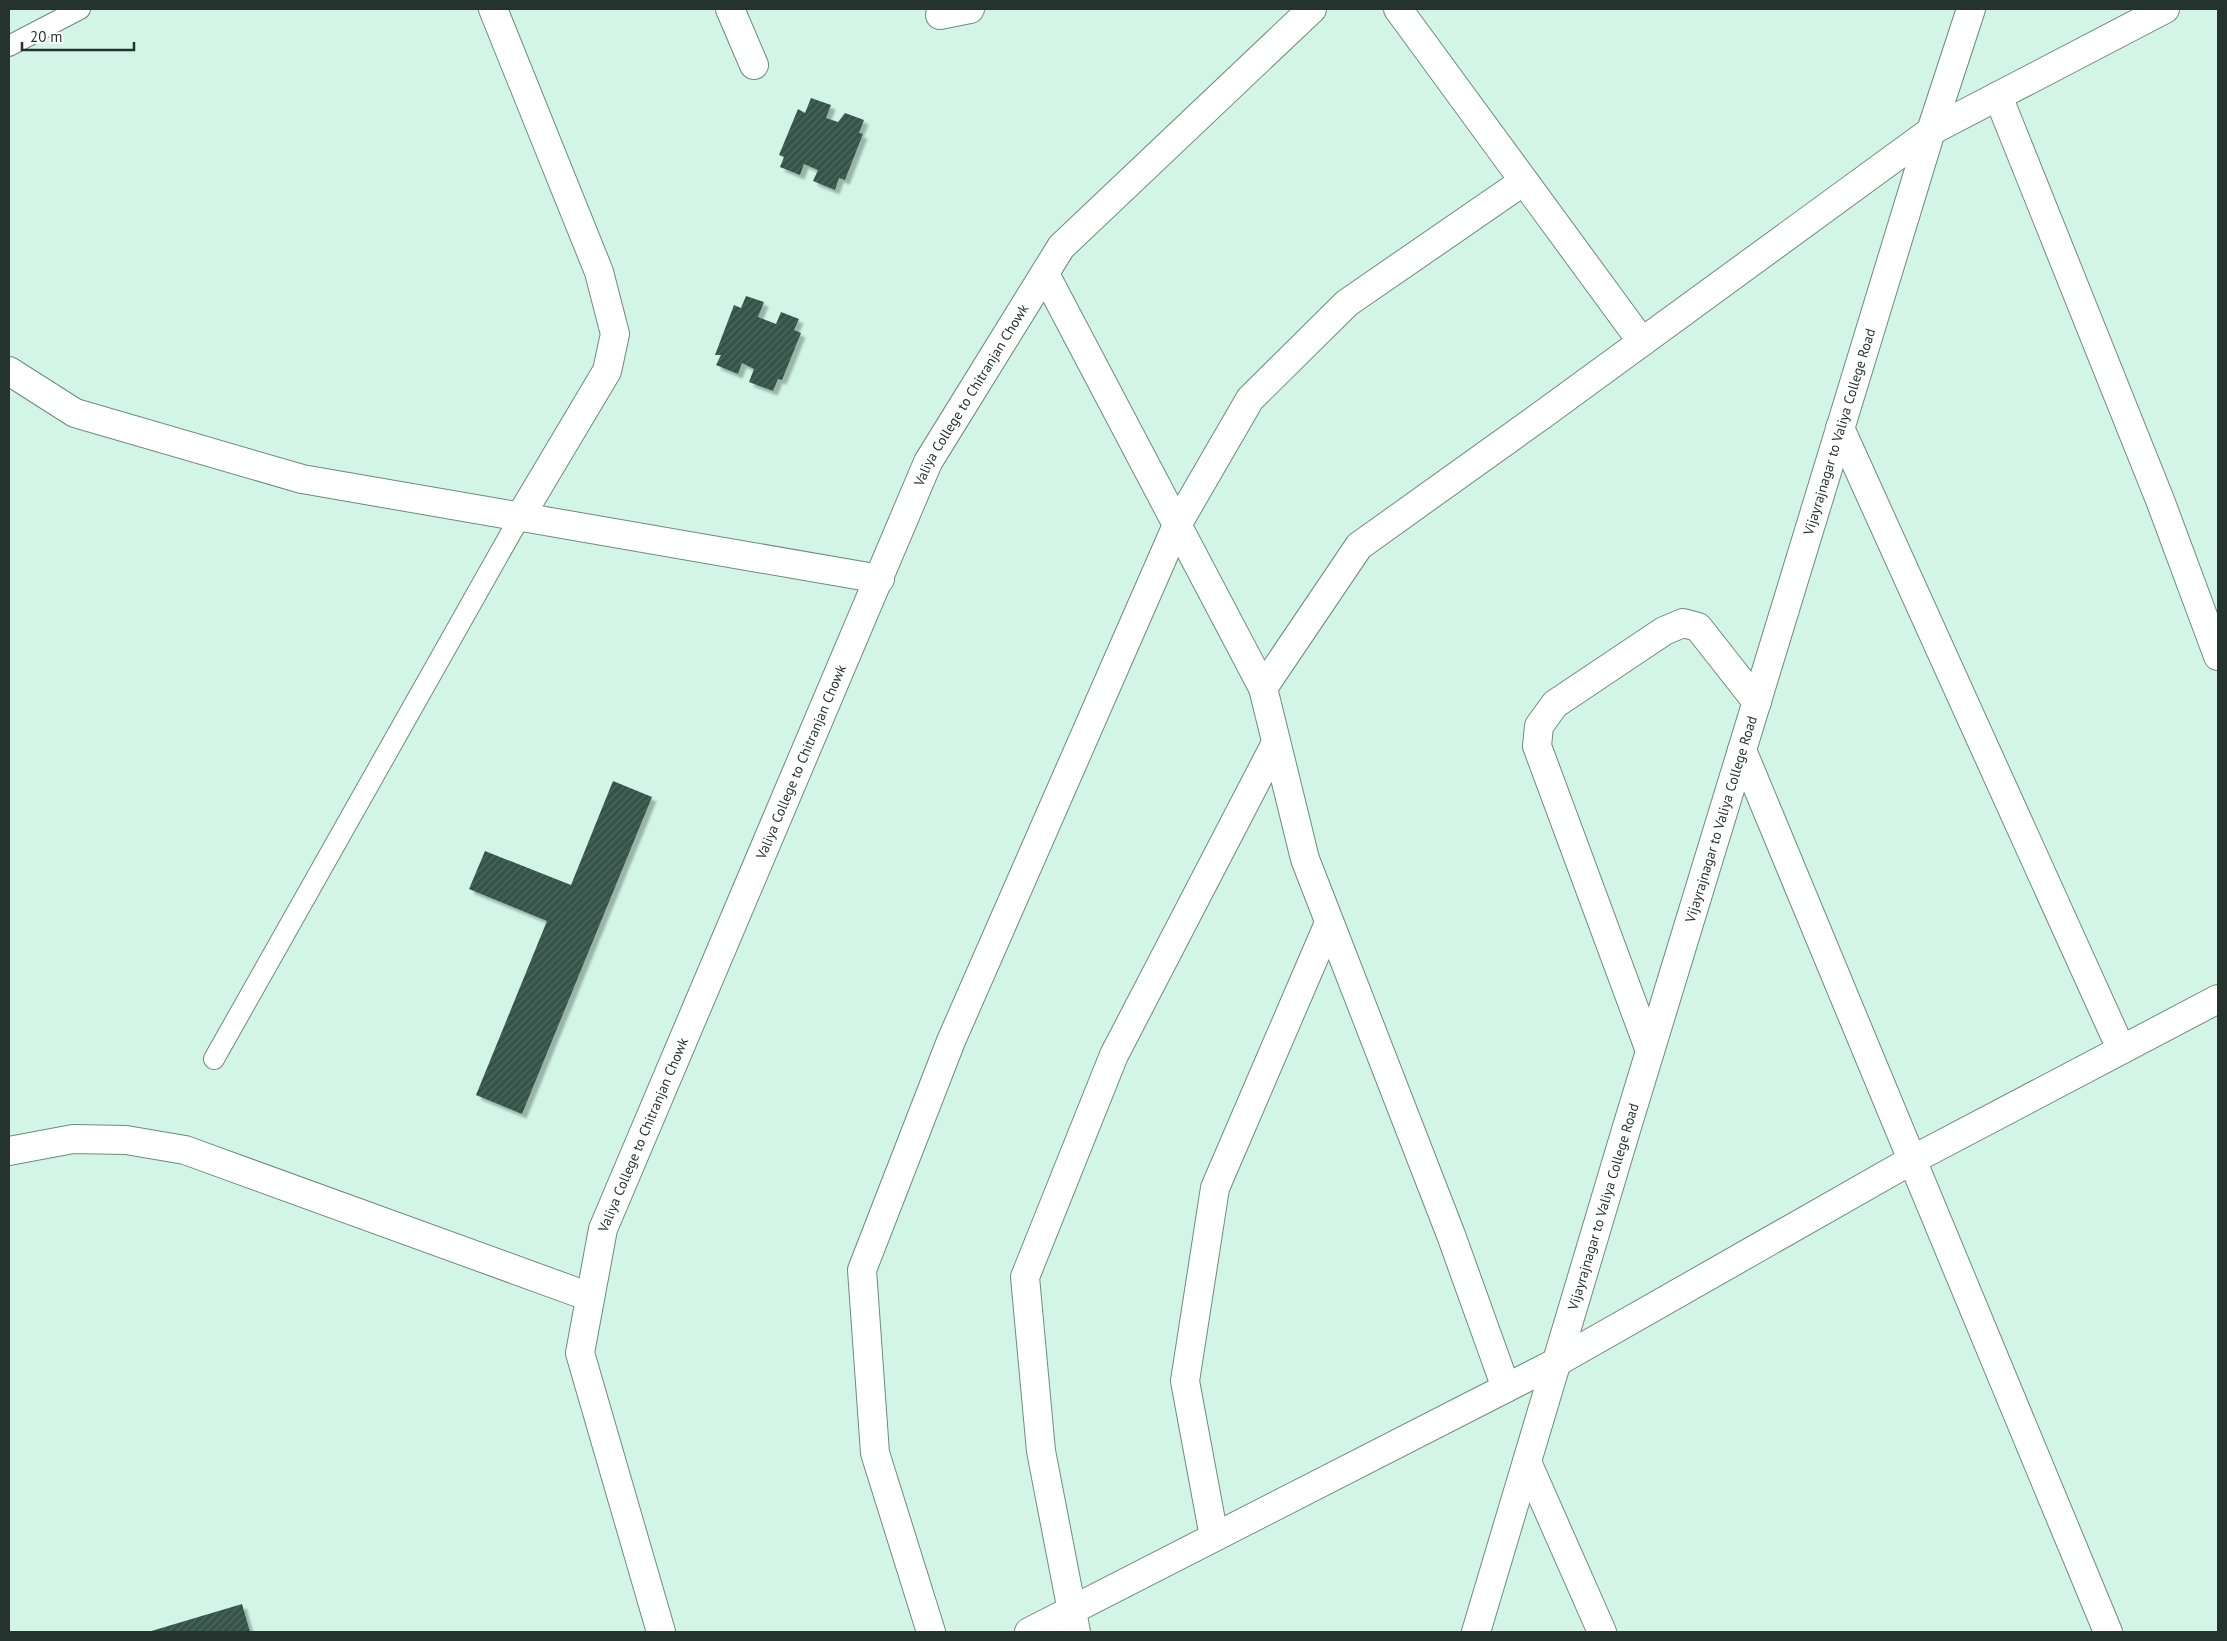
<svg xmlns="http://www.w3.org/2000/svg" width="2227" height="1641" font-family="'PT Sans',sans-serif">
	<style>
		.building { fill: url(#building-hatch); filter: url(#shadow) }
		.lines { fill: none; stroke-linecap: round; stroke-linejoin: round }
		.lane-casing { stroke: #6b8c80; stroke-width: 22 }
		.street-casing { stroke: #6b8c80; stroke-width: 30 }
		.secondary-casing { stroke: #6b8c80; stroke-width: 30 }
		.lane { stroke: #fff; stroke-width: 20 }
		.street { stroke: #fff; stroke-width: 28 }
		.secondary { stroke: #fff; stroke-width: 28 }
		.labels { text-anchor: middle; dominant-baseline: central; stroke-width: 5; stroke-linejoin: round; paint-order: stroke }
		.street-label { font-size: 14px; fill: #25332e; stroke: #fff }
	</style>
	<defs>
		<pattern id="building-hatch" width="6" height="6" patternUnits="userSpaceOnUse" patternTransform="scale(1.25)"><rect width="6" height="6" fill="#345349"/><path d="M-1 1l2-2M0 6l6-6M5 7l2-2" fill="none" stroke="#506961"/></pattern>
		<filter id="shadow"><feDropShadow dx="4.5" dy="4.5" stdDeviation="1" flood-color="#0004"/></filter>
	</defs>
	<rect width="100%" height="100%" fill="#d2f5e8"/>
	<path class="building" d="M811,98L831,105L826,118L838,122L845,113L864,120L859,133L863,134L845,180L839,178L835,190L813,181L818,170L804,164L800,175L780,167L784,157L779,155L798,109L805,113Z
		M746,296L764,302L758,317L776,324L781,312L799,319L794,330L801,333L782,380L778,379L773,391L749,382L754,369L742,363L738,374L716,365L721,355H715L734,305L741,308Z
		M613,781L652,797L522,1114L476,1095L547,921L469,889L485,851L571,885Z
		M242,1604L250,1632H148Z"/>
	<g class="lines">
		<defs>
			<path id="lane" d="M9,46L80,9
				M214,1059L520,517"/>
			<g id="street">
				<path d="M493,9L599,272L615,334L607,371L520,517"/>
				<path d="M730,9L754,65"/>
				<path d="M1398,9L1642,342"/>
				<path d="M940,15L970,9"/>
				<path d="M1998,96L2160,500L2218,656"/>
				<path d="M1045,274L1263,688"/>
				<path d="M9,371L75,413L302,479L880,579"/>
				<path d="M1840,428L2121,1049"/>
				<path d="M1742,750L2108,1632"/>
				<path d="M1650,1051L1537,746L1539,726L1555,704L1664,631L1683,623L1698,627L1757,702"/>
				<path d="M9,1151L73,1139L126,1140L185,1150L590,1297"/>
				<path d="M1506,1388L1451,1235L1305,859L1263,688L1359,546L1542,415L1931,131L2165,9"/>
				<path d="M1527,1462L1602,1632"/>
				<path d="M1214,1537L1185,1381L1215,1188L1329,923"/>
				<path id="s1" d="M661,1632L580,1353L603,1229L928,462L1061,247L1312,9"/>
				<path d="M931,1632L875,1453L862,1270L951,1041L1177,525L1250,399L1347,303L1524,181"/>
				<path d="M1029,1632L1557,1362L1912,1160L2218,999"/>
				<path d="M1076,1632L1041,1451L1025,1277L1114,1055L1276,743"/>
			</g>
			<g id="secondary">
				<path id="s2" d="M1476,1632L1626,1130L1931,131L1971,9"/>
			</g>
		</defs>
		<use href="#lane" class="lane-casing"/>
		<use href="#street" class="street-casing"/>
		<use href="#secondary" class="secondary-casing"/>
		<use href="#lane" class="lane"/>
		<use href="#street" class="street"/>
		<use href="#secondary" class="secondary"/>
	</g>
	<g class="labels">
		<g class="street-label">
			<text stroke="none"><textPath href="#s1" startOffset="1329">Valiya College to Chitranjan Chowk</textPath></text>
			<text stroke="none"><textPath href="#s2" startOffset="1254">Vijayrajnagar to Valiya College Road</textPath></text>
			<text stroke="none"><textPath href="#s1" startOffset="924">Valiya College to Chitranjan Chowk</textPath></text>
			<text stroke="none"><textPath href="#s2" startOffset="849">Vijayrajnagar to Valiya College Road</textPath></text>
			<text stroke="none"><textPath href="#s1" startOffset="519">Valiya College to Chitranjan Chowk</textPath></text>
			<text stroke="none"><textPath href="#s2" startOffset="444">Vijayrajnagar to Valiya College Road</textPath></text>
		</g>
	</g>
	<rect width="2227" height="1641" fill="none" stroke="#25332e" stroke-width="20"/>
	<path d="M22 42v8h112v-8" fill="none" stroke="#25332e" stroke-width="2.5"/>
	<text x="30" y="42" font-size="15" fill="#25332e" stroke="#ffffff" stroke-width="4" paint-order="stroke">20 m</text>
</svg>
